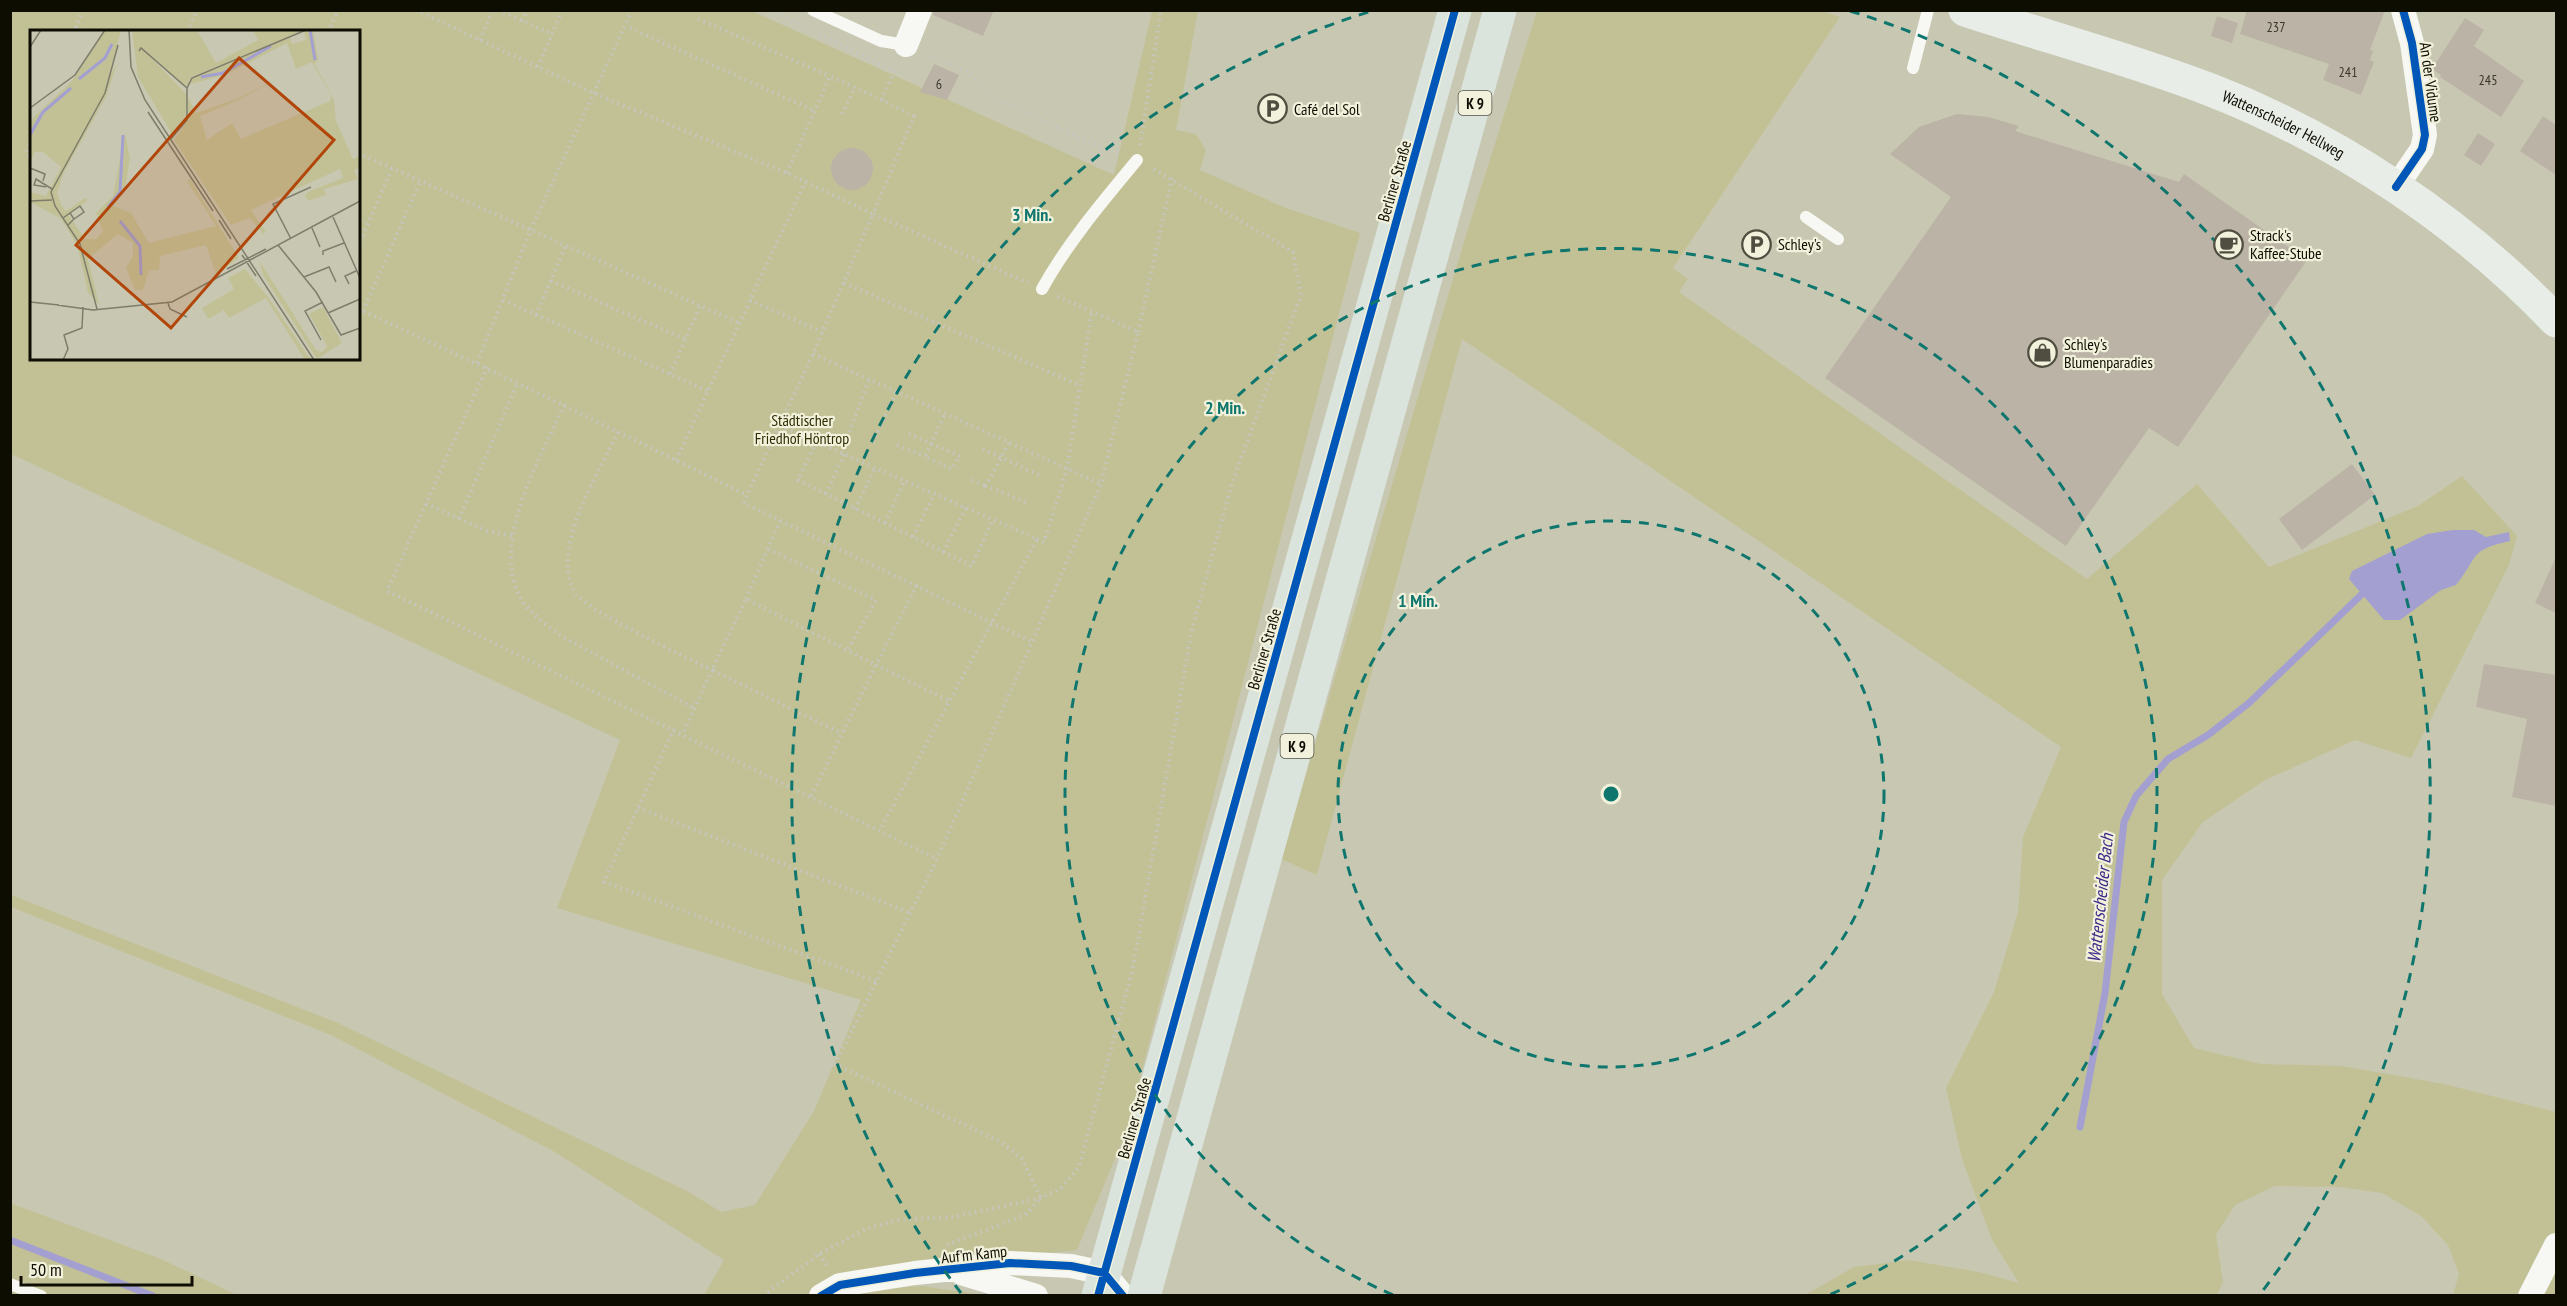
<svg xmlns="http://www.w3.org/2000/svg" width="2567" height="1306" font-family="'PT Sans Narrow',sans-serif">
	<style>
		.green { fill: #c2c196; fill-rule: evenodd }
		.water { fill: #a39fd1 }
		.lines { fill: none; stroke-linecap: round; stroke-linejoin: round }
		.stream { stroke: #a39fd1; stroke-width: 7 }
		.building { fill: #bbb3a6 }
		.path { stroke: #c6c6c0; stroke-width: 4; stroke-dasharray: 1.5 4.5; stroke-linecap: butt }
		.lane { stroke: #f7f7f3; stroke-width: 12 }
		.street { stroke: #f7f7f3; stroke-width: 24 }
		.secondary { stroke: #e8ede8; stroke-width: 33 }
		.primary { stroke: #dae4dd; stroke-width: 33 }
		.cycleway-casing { stroke: #f1f1dc; stroke-width: 11 }
		.cycleway { stroke: #0057b8; stroke-width: 8 }
		.ring { fill: none; stroke: #0f766e; stroke-width: 3; stroke-dasharray: 10 8 }
		.labels { text-anchor: middle; dominant-baseline: central; stroke-width: 4.5; stroke-linejoin: round; paint-order: stroke }
		.number-label { font-size: 14px; fill: #39362b }
		.shield { fill: #f1f1dc; stroke: #525143; stroke-width: 1.5 }
		.shield-label { font-size: 15px; font-weight: bold; fill: #0e0d02 }
		.street-label { font-size: 16px; fill: #0e0d02; stroke: #f1f1dc }
		.poi-label { font-size: 16px; fill: #0e0d02; stroke: #f1f1dc; text-anchor: start }
		.park-label { font-size: 16px; fill: #2f2d02; stroke: #f1f1dc }
		.water-label { font-size: 18px; font-style: italic; fill: #3e2a88; stroke: #f1f1dc }
		.inset-river { fill: none; stroke: #a39fd1; stroke-width: 3 }
		.inset-road { fill: none; stroke: #7e7d6c; stroke-width: 1.5 }
		.view { fill: #b2460a; fill-opacity: 0.15; stroke: #b2460a; stroke-width: 3 }
		.inset-edge { fill: none; stroke: #0e0d02; stroke-width: 3 }
		.centre { fill: #0f766e; stroke: #f1f1dc; stroke-width: 3 }
		.ring-label { font-size: 18px; text-anchor: middle; font-weight: bold; fill: #0f766e; stroke: #f1f1dc; stroke-width: 4.5; stroke-linejoin: round; paint-order: stroke }
	</style>
	<rect width="100%" height="100%" fill="#c8c8b2"/>
	<path class="green" d="M1819,10L1840,17L1673,268L1688,279L1679,292L2087,579L2197,484L2269,567L2418,506L2462,476L2517,536L2509,565L2411,758L2355,740L2265,780L2203,822L2162,880V994L2194,1048L2261,1064L2342,1066L2444,1084L2556,1112V1295H2453L2459,1274L2448,1245L2421,1216L2382,1193L2339,1187L2275,1186L2235,1205L2216,1235L2223,1282L2217,1295H1805L1854,1267L1909,1260L1979,1272L2019,1283L1992,1240L1962,1159L1946,1088L1994,992L2018,912L2023,837L2061,747L1462,339L1317,875L1281,859L1466,235L1537,11Z
		M10,11H752L1114,175L1152,11H1198L1176,130L1196,134L1206,150L1200,170L1286,208L1360,233L1126,1132L1077,1250L835,1277L809,1295H704L724,1260L553,1151L331,1035L11,907V895L338,1023L689,1192L721,1212L755,1205L814,1111L861,1000L557,908L620,740L11,454ZM32,32H358V358H32Z
		M10,1203L161,1259L237,1295H11Z
		M921,1286L985,1295L841,1296L845,1292Z"/>
	<path class="water" d="M2453,530H2474L2486,537L2509,532L2510,541C2468,550 2479,557 2456,585L2441,590L2400,620H2384L2349,579L2352,571L2427,534Z"/>
	<g class="lines">
		<path class="stream" d="M2080,1127L2105,993L2124,822L2136,796L2168,759L2208,735L2249,703L2361,595
			M10,1240L153,1296"/>
	</g>
	<path class="building" d="M934,10H994L983,36L933,15Z
		M2247,10H2385L2370,50L2373,51L2370,60L2374,62L2361,95L2323,80L2329,64L2240,34Z
		M2217,16L2238,23L2232,43L2211,36Z
		M2465,18L2484,30L2474,46L2524,81L2501,117L2440,77L2441,75L2432,69Z
		M934,64L959,75L947,100L920,92Z
		M1957,114L1988,117L2019,126L2015,131L2179,182L2184,174L2307,260L2178,447L2149,428L2066,546L1825,378L1951,197L1890,154L1919,127Z
		M2543,116L2556,125V175L2520,151Z
		M2478,133L2495,144L2481,166L2464,155Z
		M831 169a21 21 0 1 1 42 0a21 21 0 1 1-42 0Z
		M2352,464L2375,495L2302,550L2279,519Z
		M2556,557V613L2535,603Z
		M2484,664L2556,675V806L2512,797L2527,719L2476,707Z"/>
	<g class="lines">
		<path class="path" d="M83,10L76,27L87,32
			M416,10L593,93L787,173L873,214L813,354L747,495
			M498,10L552,34
			M770,10L804,27
			M698,19L830,76
			M522,21L527,10
			M630,28L815,111
			M188,32L197,10
			M328,32L338,10
			M819,34L894,71L897,64
			M480,40L493,10
			M927,55L970,73L989,95L1081,139L1121,154
			M538,67L562,10
			M894,71L882,100L914,116L873,214L1028,283
			M842,114L855,87
			M32,139L26,154L32,157
			M1140,145L1161,10
			M358,153L739,323
			M787,173L830,76L882,100
			M358,247L392,168
			M551,281L685,339
			M844,283L1079,385
			M503,300L708,391
			M750,300L822,332
			M358,309C489,368 618,432 747,495L744,503L1030,641
			M363,311L421,180
			M536,315L566,245
			M1138,332L1172,178
			M813,354L1101,484
			M477,363L531,229L632,10
			M487,367L387,591L937,859
			M670,374L701,304
			M564,405C541,457 488,545 522,600C531,615 549,627 563,637L694,708
			M780,426L1037,539L880,830
			M618,432C599,472 548,551 576,594C588,611 687,658 712,670L683,733
			M849,432L869,380
			M909,434L960,456L952,469L925,457L945,413
			M816,442L798,480L972,566L993,519
			M873,443L896,392
			M1009,443L986,486L1026,502
			M897,445L925,457
			M983,449L1039,475
			M676,460L805,182
			M972,480L986,486
			M826,494L844,454
			M426,504L487,531L513,536
			M855,509L875,468
			M459,519L518,382
			M885,523L904,482
			M913,537L934,494
			M1037,539L1044,542L1067,469L1092,311
			M768,549L876,600L847,651
			M943,552L966,508
			M917,585L876,665L949,701
			M746,599L780,521
			M674,729L604,882L876,981
			M811,796L876,665L746,599L712,670L841,733
			M638,808L911,913
			M947,1245L1025,1215L1041,1198L1022,1159L1001,1142L835,1064L937,859L1101,484L1138,332L1057,296
			M819,1254L828,1267
			M763,1296L819,1254L866,1229L897,1220L953,1217L1041,1198L1061,1188L1079,1167L1133,968L1192,629L1232,483L1301,295L1293,252L1150,167"/>
		<path class="lane" d="M813,10L881,41L906,45
			M1913,68L1928,10
			M1806,217L1838,239
			M1042,289C1068,242 1103,201 1137,160
			M10,1284L41,1296"/>
		<path class="street" d="M906,45L920,10
			M2396,187L2422,149L2425,135L2412,43L2403,10
			M961,1273L1036,1296
			M821,1296L840,1285L915,1273L1010,1263L1071,1266L1104,1273L1123,1296
			M2530,1296L2556,1245"/>
		<path class="secondary" id="s1" d="M1965,10C2047,37 2131,59 2211,90C2339,140 2462,222 2556,321"/>
		<path class="primary" d="M1098,1296L1455,10
			M1144,1296L1500,10"/>
		<defs>
			<path id="cycleway" d="M2396,187L2422,149L2425,135L2412,43L2403,10
				M821,1296L840,1285L915,1273L1010,1263L1071,1266L1104,1273L1123,1296
				M1098,1296L1455,10"/>
		</defs>
		<use href="#cycleway" class="cycleway-casing"/>
		<use href="#cycleway" class="cycleway"/>
	</g>
	<g class="ring">
		<circle cx="1611" cy="794" r="273"/>
		<path d="M1393 1295A546 546 0 1 1 1829 1295"/>
		<path d="M961 1293A819 819 0 0 1 1372 11M1850 11A819 819 0 0 1 2261 1293"/>
	</g>
	<defs>
		<symbol id="parking-ring" viewBox="-11 -11 22 22"><circle r="9.5" fill="#f1f1dc" stroke="#4f4e40" stroke-width="1.5"/><path d="M-3.5-5.5H1a3.5 3.5 0 0 1 0 7H-1V5.5H-3.5ZM-1-3.4V-.6H.8a1.4 1.4 0 0 0 0-2.8Z" fill="#4f4e40"/></symbol>
		<symbol id="cafe-ring" viewBox="-11 -11 22 22"><circle r="9.5" fill="#f1f1dc" stroke="#4f4e40" stroke-width="1.5"/><path d="M-5.5-4.5H6V0H3Q3 3.5 0 3.5H-2.5Q-5.5 3.5-5.5 0ZM3-3.2v2h1.7v-2ZM-6 4.5H4V6H-6Z" fill="#4f4e40"/></symbol>
		<symbol id="shop-ring" viewBox="-11 -11 22 22"><circle r="9.5" fill="#f1f1dc" stroke="#4f4e40" stroke-width="1.5"/><path d="M-5-2.5h2.3a2.7 3.5 0 0 1 5.4 0H5L5.5 6h-11ZM-1.5-2.5h3a1.5 2.3 0 0 0-3 0Z" fill="#4f4e40"/></symbol>
	</defs>
	<g fill-rule="evenodd">
		<use href="#parking-ring" x="1256" y="92" width="33" height="33"/>
		<use href="#parking-ring" x="1740" y="228" width="33" height="33"/>
		<use href="#cafe-ring" x="2212" y="228" width="33" height="33"/>
		<use href="#shop-ring" x="2026" y="336" width="33" height="33"/>
	</g>
	<g class="labels">
		<g class="number-label">
			<text x="2276" y="27">237</text>
			<text x="2348" y="72">241</text>
			<text x="2488" y="80">245</text>
			<text x="939" y="84">6</text>
		</g>
		<g class="shield">
			<rect x="1458.5" y="91" width="33" height="24" rx="4.5"/>
			<rect x="1280.5" y="734" width="33" height="24" rx="4.5"/>
		</g>
		<g class="shield-label">
			<text x="1475" y="103">K 9</text>
			<text x="1297" y="746">K 9</text>
		</g>
		<g class="street-label">
			<text transform="translate(2431 82) rotate(82)">An der Vidume</text>
			<text stroke="none"><textPath href="#s1" startOffset="339">Wattenscheider Hellweg</textPath></text>
			<text transform="translate(1394 181) rotate(-74)">Berliner Straße</text>
			<text transform="translate(1264 649) rotate(-74)">Berliner Straße</text>
			<text transform="translate(1134 1118) rotate(-74)">Berliner Straße</text>
			<text transform="translate(974 1254) rotate(-6)">Auf'm Kamp</text>
		</g>
		<g class="poi-label">
			<text x="1294" y="109">Café del Sol</text>
			<text x="2250" y="235">Strack's<tspan x="2250" dy="18">Kaffee-Stube</tspan></text>
			<text x="1778" y="244">Schley's</text>
			<text x="2064" y="344">Schley's<tspan x="2064" dy="18">Blumenparadies</tspan></text>
		</g>
		<g class="park-label">
			<text x="802" y="420">Städtischer<tspan x="802" dy="18">Friedhof Höntrop</tspan></text>
		</g>
		<g class="water-label">
			<text transform="translate(2100 898) rotate(-84)">Wattenscheider Bach</text>
		</g>
	</g>
	<g transform="translate(30 30)">
		<rect width="330" height="330" fill="#c8c8b2"/>
		<path d="M74,0H91L80,45L87,34L76,67L34,142L27,163L32,176L36,181L55,168L58,170L38,184L55,209H66L73,201L66,183L83,166L95,103L100,128L95,159L83,176L101,183L119,213L186,196L157,151L160,149L209,228L186,244L176,215L130,226L129,240H119L113,260H105L96,238L103,226V213L88,204L58,229L69,274L58,263L48,218L37,198L30,188L0,172L5,170L0,169V162L16,166L31,137L13,122H5L0,132V91L42,51ZM102,0H167L186,33L228,10L223,0H274L260,6L262,14L276,10L274,2L283,0L288,29L285,34L304,70L306,91L323,129L330,126V138L324,140L328,149L294,159L296,165L278,171L275,165L280,161L313,148L310,139L221,180L236,202L233,204L220,188L201,195L144,110L158,90V67L166,83L207,69L253,46L208,70L170,86L177,110L202,93L211,109L300,71L301,65L282,32L266,39L257,13L195,45L153,56L109,15L157,65L156,90L142,104L108,47ZM229,230L286,320L292,322L297,316L279,284L293,277L312,313L287,329L233,245ZM215,239L238,267L281,330H275L236,268L199,288L194,280L178,289L172,278L204,259L198,248Z" fill="#c2c196"/>
		<path class="inset-river" d="M280,0L285,30M171,47L193,43L241,16M49,49L75,28L82,14M0,105L13,82L41,58M78,177L90,162L93,105M90,191L110,216L111,245"/>
		<path class="inset-road" d="M99,0L101,37L115,70L284,330M0,17L11,0M109,21L111,18L157,58M0,78L45,45L75,0M118,82L183,181M140,110L157,90V58L162,48L276,0M0,138L15,144L13,151M16,157L4,155L6,149L22,159M0,171L22,170M40,183L50,176L54,182L44,189M303,187L330,248M33,188L40,183L44,189L38,195M189,190L201,209M282,198L290,217M261,209L243,174L281,157M248,215L286,262L311,305L330,298M212,225L226,246M293,225V221L314,213M197,239L236,219M274,247L299,237L306,252M319,254L315,246L326,241M0,272L29,275M138,273L140,279L157,287M27,275L63,280L142,272L330,171M67,279L50,214L25,176L21,162L75,63L88,15M298,283L330,269M291,310L275,281L293,272M33,330L38,319L34,305L52,298L53,277"/>
		<path class="view" d="M209,28L304,110L141,298L46,215Z"/>
		<rect width="330" height="330" class="inset-edge"/>
	</g>
	<circle cx="1611" cy="794" r="9" class="centre"/>
	<g class="ring-label">
		<text x="1032" y="221">3 Min.</text>
		<text x="1225" y="414">2 Min.</text>
		<text x="1418" y="607">1 Min.</text>
	</g>
	<rect width="2567" height="1306" fill="none" stroke="#0e0d02" stroke-width="24"/>
	<path d="M21 1276v9h171v-9" fill="none" stroke="#0e0d02" stroke-width="3"/>
	<text x="30" y="1276" font-size="18" fill="#0e0d02" stroke="#f1f1dc" stroke-width="4.5" paint-order="stroke">50 m</text>
</svg>
